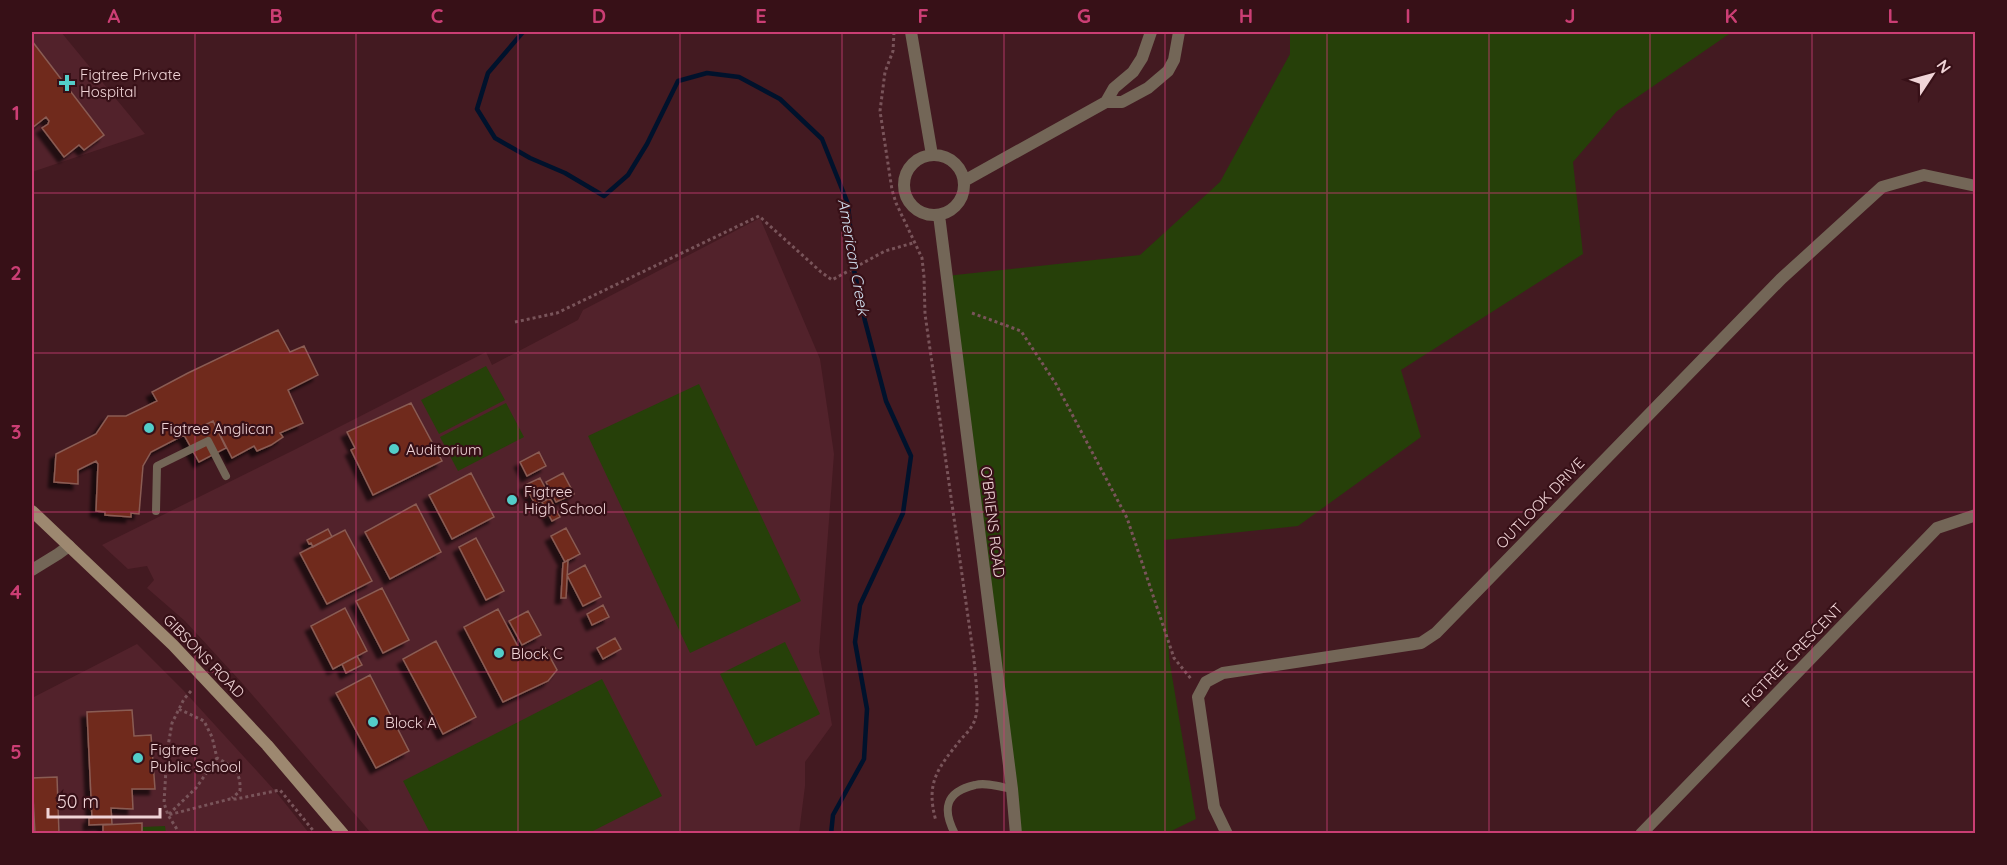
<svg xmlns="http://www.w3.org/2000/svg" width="2007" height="865" font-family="Quicksand,sans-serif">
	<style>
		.built { fill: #52222b }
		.green { fill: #264009 }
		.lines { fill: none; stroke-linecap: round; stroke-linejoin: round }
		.stream { stroke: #00122c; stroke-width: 4.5 }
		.building { fill: #6f291e; stroke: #8a5c53; stroke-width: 1.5; filter: url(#shadow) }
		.path { stroke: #79545a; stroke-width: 3; stroke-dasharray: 3 3; stroke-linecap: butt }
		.service { stroke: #736657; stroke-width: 8 }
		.minor { stroke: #736657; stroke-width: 12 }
		.tertiary { stroke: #736657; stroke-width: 12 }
		.secondary { stroke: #9d8870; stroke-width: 12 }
		.grid { fill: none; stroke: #cb3e74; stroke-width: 1.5; stroke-opacity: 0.55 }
		.poi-dot { fill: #53cdc9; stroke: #371017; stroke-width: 2 }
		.labels { text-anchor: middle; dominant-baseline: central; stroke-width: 4.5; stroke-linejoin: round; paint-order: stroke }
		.poi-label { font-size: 15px; fill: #f0d4d7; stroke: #371017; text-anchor: start }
		.street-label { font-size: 15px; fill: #f0d4d7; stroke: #371017 }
		.water-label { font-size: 16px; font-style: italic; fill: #d1dfef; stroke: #371017 }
		.neatline { fill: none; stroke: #cb3e74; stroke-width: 2 }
		.grid-label { font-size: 20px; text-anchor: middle; font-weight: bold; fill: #cb3e74 }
	</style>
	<defs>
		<filter id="shadow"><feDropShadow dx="-5.5" dy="5.5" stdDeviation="1.5" flood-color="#0009"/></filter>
	</defs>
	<rect width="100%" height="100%" fill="#431a21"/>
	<path class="built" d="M32,32H61L145,134L32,172Z
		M760,218L820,359L834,454L819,652L832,725L805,762V786L799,833H371L243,684L185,621L147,588L154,580L147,566L128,569L102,545L294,450L486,352L492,365L578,320L583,310Z
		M137,644L184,691L276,792L309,833L32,834V698Z"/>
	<path class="green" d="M1290,32H1732L1617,111L1573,162L1583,254L1401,370L1421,437L1298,526L1164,540L1169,658L1196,819L1167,833H1016L946,276L1140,255L1220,182L1290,54Z
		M486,366L505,400L439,434L421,400Z
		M699,384L801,601L690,653L588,436Z
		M506,403L524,437L458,471L440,437Z
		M785,642L820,714L756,746L720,674Z
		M602,679L662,796L589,833H430L403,781Z
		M165,826L166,833H143V827Z"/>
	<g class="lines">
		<path class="stream" d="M523,32L488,73L477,109L495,138L530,158L565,173L604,196L628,175L647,144L678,81L707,73L739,77L780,99L822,139L848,204L854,270L865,321L886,401L911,456L903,513L860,605L855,642L867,709L864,759L833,815L831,834"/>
	</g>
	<path class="building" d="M32,41L104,135L84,150L79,145L64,157L42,128L48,124L49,121L46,117L32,128Z
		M278,330L290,352L304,346L318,375L288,390L303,423L280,433L283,437L271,445L257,451L254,446L232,458L213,421L184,435L151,452L143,466L139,514L131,513V517L105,515V512L96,511L98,464L96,461L78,470V484L54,482L56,454L96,434L108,416H126L157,401L152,392L188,373Z
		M411,403L442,461L373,495L351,450L355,448L347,432Z
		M213,421L226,448L199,462L184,435Z
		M539,452L546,466L527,476L520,462Z
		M471,473L494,517L452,539L429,495Z
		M563,473L574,494L556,502L546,482Z
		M540,478L550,497L535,504L525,485Z
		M550,498L560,517L552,521L542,502Z
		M416,504L441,552L390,579L365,532Z
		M566,528L580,554L565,562L551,536Z
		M328,529L332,537L313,547L311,543L309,544L307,540Z
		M345,530L372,581L327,604L300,553Z
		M476,538L504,591L486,600L459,547Z
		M568,560L566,598H561L563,563Z
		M585,565L601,597L583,606L567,575Z
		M382,588L409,640L383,653L356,601Z
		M603,605L609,617L592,625L587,614Z
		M345,608L367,651L333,669L311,626Z
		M498,609L524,658L545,648L557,670L548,681L503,702L464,627Z
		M528,611L541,635L522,645L509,621Z
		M615,638L621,649L603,659L597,648Z
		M436,641L476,717L443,734L403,659Z
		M357,656L362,665L346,673L342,664Z
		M370,675L409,751L376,768L336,693Z
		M132,710L134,736L151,735L155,789H132L133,809L111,808L112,824L89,825V818H92L87,712Z
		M57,777L59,834H35L32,778Z
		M142,823V834H103V825Z"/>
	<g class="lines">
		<path class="path" d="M894,32L893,51L885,72L880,111L892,190L896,203L922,258L924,277L925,314L974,659C975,673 979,703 976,715C975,724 968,732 962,738C938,768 925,782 936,821
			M972,313L1021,331L1056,384L1127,518L1174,658L1192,680
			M515,322L557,313L759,216L821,272L832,280L885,251L913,243
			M191,691L184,699L172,723L167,752L164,803L168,815L196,788L217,758
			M179,709L204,721L212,737L217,758C233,767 241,771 240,791L232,798
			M180,834L168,815L230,799H236L280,790L316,834"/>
		<path class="service" d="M156,511L157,466L208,441L226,476
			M955,834C942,809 945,792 975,785C986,782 1001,787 1012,789"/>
		<path class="minor" d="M32,570L58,554L69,546
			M1227,834L1214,807L1198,697L1206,682L1223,673L1421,643L1436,633L1781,279L1882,187L1924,175L1976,186
			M1641,834L1937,528L1976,515"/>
		<path class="tertiary" d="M911,32L932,155
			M1106,102L1114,88L1133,72L1142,58L1151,32
			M904 185a30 30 0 1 1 60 0a30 30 0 1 1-60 0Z
			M964,181L1106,102H1122L1148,88L1168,71L1174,60L1179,32
			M939,215L1012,789L1016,834"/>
		<path class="secondary" d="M32,511L173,645L267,745L343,834"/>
	</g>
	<path class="grid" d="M195,32V834M356,32V834M518,32V834M680,32V834M842,32V834M1004,32V834M1165,32V834M1327,32V834M1489,32V834M1650,32V834M1812,32V834M32,193H1976M32,353H1976M32,512H1976M32,672H1976"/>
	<g class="poi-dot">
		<path d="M64 74h6v6h6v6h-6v6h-6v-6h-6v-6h6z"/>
		<circle cx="149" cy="428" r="6"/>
		<circle cx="394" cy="449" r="6"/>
		<circle cx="512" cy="500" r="6"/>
		<circle cx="499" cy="653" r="6"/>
		<circle cx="373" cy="722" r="6"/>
		<circle cx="138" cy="758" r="6"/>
	</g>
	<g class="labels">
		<g class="poi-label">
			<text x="80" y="74">Figtree Private<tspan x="80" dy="17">Hospital</tspan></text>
			<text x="161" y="428">Figtree Anglican</text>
			<text x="406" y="449">Auditorium</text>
			<text x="524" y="491">Figtree<tspan x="524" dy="17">High School</tspan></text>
			<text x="511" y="653">Block C</text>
			<text x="385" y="722">Block A</text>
			<text x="150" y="749">Figtree<tspan x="150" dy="17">Public School</tspan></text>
		</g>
		<g class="street-label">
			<text transform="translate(1540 503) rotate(-46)">OUTLOOK DRIVE</text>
			<text transform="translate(993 522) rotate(83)">O'BRIENS ROAD</text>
			<text transform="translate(1792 655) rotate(-46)">FIGTREE CRESCENT</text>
			<text transform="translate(204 656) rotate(46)">GIBSONS ROAD</text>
		</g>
		<g class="water-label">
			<text transform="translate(854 257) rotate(80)">American Creek</text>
		</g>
	</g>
	<rect width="2007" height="865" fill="none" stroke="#371017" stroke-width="66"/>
	<g transform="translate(1932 75) rotate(54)" stroke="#371017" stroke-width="4.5" paint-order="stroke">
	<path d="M0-4.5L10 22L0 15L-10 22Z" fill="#f0d4d7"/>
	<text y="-9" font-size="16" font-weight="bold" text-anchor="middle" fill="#f0d4d7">N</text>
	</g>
	<path d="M48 808v9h112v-9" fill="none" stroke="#f0d4d7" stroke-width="3"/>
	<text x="57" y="808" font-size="18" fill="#f0d4d7" stroke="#371017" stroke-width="4.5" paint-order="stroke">50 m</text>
	<rect x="33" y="33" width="1941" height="799" class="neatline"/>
	<g class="grid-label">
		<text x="114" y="23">A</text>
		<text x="276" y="23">B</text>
		<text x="437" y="23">C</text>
		<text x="599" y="23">D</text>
		<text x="761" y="23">E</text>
		<text x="923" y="23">F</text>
		<text x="1084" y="23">G</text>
		<text x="1246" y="23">H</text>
		<text x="1408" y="23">I</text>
		<text x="1570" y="23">J</text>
		<text x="1731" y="23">K</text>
		<text x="1893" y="23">L</text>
		<text x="16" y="120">1</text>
		<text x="16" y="280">2</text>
		<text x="16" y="439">3</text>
		<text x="16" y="599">4</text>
		<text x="16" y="759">5</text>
	</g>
</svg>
